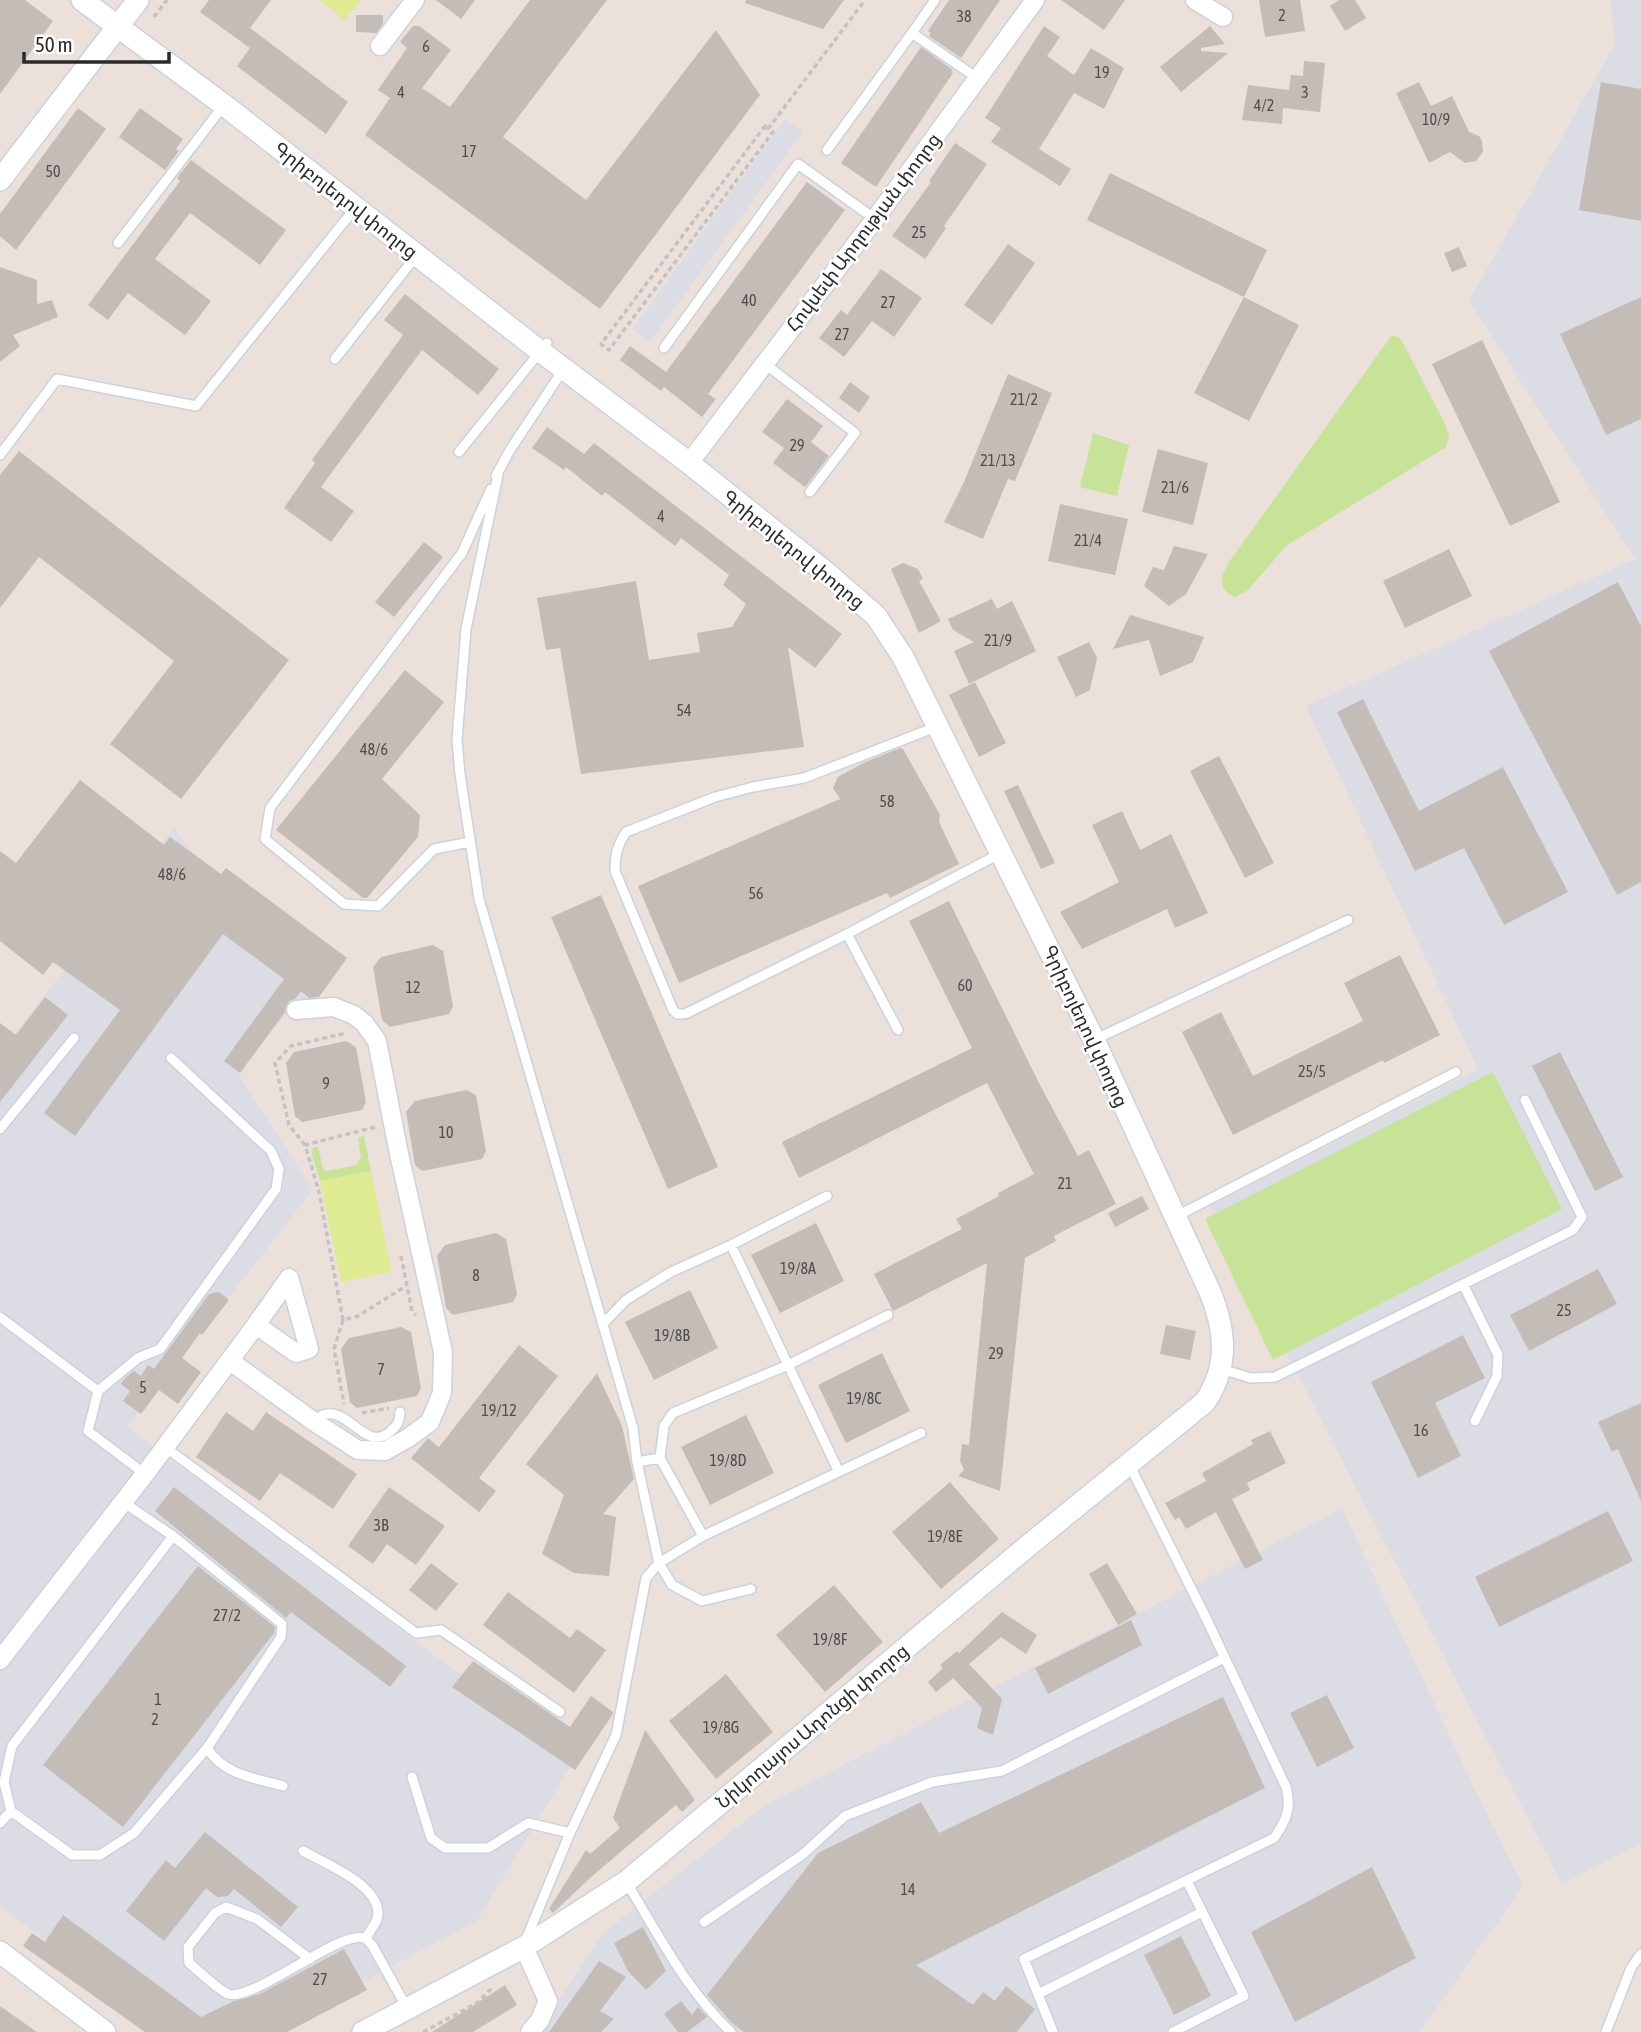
<svg xmlns="http://www.w3.org/2000/svg" width="1641" height="2032" font-family="'Asap Condensed','Noto Sans Armenian',sans-serif">
	<style>
		.industrial { fill: #dcdce4 }
		.green { fill: #c6e397 }
		.pitch { fill: #deeb93 }
		.building { fill: #c4bcb7 }
		.lines { fill: none; stroke-linecap: round; stroke-linejoin: round }
		.service-casing { stroke: #cad2dc; stroke-width: 12 }
		.minor-casing { stroke: #cad2dc; stroke-width: 21 }
		.tertiary-casing { stroke: #cad2dc; stroke-width: 24 }
		.path { stroke: #c3c3c3; stroke-width: 3.5; stroke-dasharray: 5 3.5; stroke-linecap: butt }
		.service { stroke: #fff; stroke-width: 9 }
		.minor { stroke: #fff; stroke-width: 18 }
		.tertiary { stroke: #fff; stroke-width: 21 }
		.labels { text-anchor: middle; dominant-baseline: central; stroke-width: 5; stroke-linejoin: round; paint-order: stroke }
		.number-label { font-size: 16px; fill: #504e4d }
		.street-label { font-size: 19px; fill: #2a2a2a; stroke: #fff }
	</style>
	<rect width="100%" height="100%" fill="#ece0db"/>
	<path class="industrial" d="M1610,0H1641V1843L1562,1884L1210,1206L1478,1069L1306,706L1635,559L1469,301L1615,44Z
		M785,119L803,132L650,342L632,329Z
		M174,828L313,1006L299,998L238,1074L313,1190L127,1427L438,1658L576,1757L477,1921L269,2032H168L0,1906V1053Z
		M1342,1509L1490,1821L1523,1886L1420,2032H538L601,1935L765,1805Z"/>
	<path class="green" d="M1392,335L1401,339L1445,424L1449,437L1446,447L1286,546L1247,591L1235,597C1216,590 1221,576 1229,562Z
		M1093,433L1129,445L1117,496L1080,487Z
		M1493,1072L1562,1209L1273,1360L1205,1219Z
		M364,1136L371,1171L320,1181L311,1151L314,1147H318L323,1169L327,1171L357,1165L361,1157L358,1138Z"/>
	<path class="pitch" d="M319,0H361L345,20Z
		M371,1171L392,1272L341,1282L320,1181Z"/>
	<path class="building" d="M0,0H25L53,21L0,94Z
		M209,0H271L250,28L348,102L326,134L237,66L250,48L200,12Z
		M436,0H475L461,19Z
		M530,0H607L503,137L586,200L716,30L760,95L600,309L365,135L390,98L378,90L407,48L400,42L413,26H419L451,50L422,88L450,107Z
		M746,0H844L823,29L745,3Z
		M949,0H1000L961,58L929,36L931,33L928,31Z
		M1061,0H1125L1104,30Z
		M1259,0H1300L1305,31L1265,37Z
		M1339,0H1355L1366,18L1345,31L1330,6Z
		M356,15H383V24L376,33L356,32Z
		M1044,26L1060,37L1047,56L1074,75L1091,48L1124,68L1104,109L1074,93L1039,149L1071,169L1060,186L991,142L1001,128L985,118Z
		M1210,26L1225,44L1201,48V51L1228,53L1181,92L1160,67Z
		M921,47L953,70L951,72L953,73L876,187L841,163Z
		M1304,61L1325,63L1320,112L1283,108L1282,124L1242,120L1248,85L1289,90L1291,75L1303,76Z
		M1419,82L1431,106L1452,96L1469,132L1479,136L1482,141L1483,152L1476,161L1465,163L1450,152L1429,163L1396,93Z
		M1601,82L1641,89V221L1579,210Z
		M78,108L106,129L16,250L0,236V214Z
		M140,108L183,139L176,149L179,151L165,170L119,137Z
		M955,143L987,164L944,226L946,228L925,259L892,236L931,182L929,181Z
		M191,160L286,230L260,265L190,213L155,259L211,301L185,335L128,293L108,320L88,305L180,181L177,178Z
		M1110,173L1267,250L1244,297L1087,220Z
		M807,182L845,210L708,394L716,399L702,417L664,387L661,391L620,360L630,346L666,372Z
		M1008,244L1035,263L992,325L964,305Z
		M1459,247L1467,266L1452,272L1444,253Z
		M0,267L37,280V304L52,300L58,317L13,335L20,346L0,362Z
		M881,269L922,298L894,337L872,321L844,357L819,338L841,310L847,315Z
		M405,294L499,369L478,395L422,350L321,487L354,511L331,542L284,508L315,463L312,460L403,335L384,320Z
		M1244,297L1299,325L1249,421L1194,393Z
		M1641,297V419L1606,435L1560,334Z
		M1482,340L1560,502L1510,526L1432,364Z
		M1008,374L1052,393L1015,481L1008,479L983,539L944,522L964,482Z
		M850,382L870,397L859,413L839,398Z
		M787,399L823,426L811,442L829,456L805,487L773,463L784,448L762,432Z
		M547,427L584,454L594,443L842,634L815,668L788,647L804,747L581,774L560,648L546,650L537,598L636,581L649,660L700,652L697,633L732,627L746,604L723,585L729,575L681,538L675,546L605,492L602,496L566,467L564,470L532,448Z
		M1158,449L1208,463L1193,525L1142,512Z
		M19,451L289,660L181,799L110,744L174,661L39,557L0,608V475Z
		M1060,504L1128,519L1115,575L1048,561Z
		M424,542L443,557L394,617L375,602Z
		M1174,546L1208,554L1186,594L1169,606L1144,586L1153,567L1164,570Z
		M1449,549L1472,596L1405,628L1383,581Z
		M903,563L918,569L923,579L919,581L941,621L919,633L891,569Z
		M1618,582L1641,626V882L1617,895L1489,651Z
		M992,599L997,609L1012,601L1036,651L969,684L954,651L974,642L953,630L948,619Z
		M1130,615L1204,637L1193,662L1160,676L1149,640L1113,649Z
		M1089,642L1097,658L1090,690L1076,697L1057,657Z
		M405,670L444,702L382,779L420,815L418,837L367,898H363L276,830Z
		M975,682L1006,743L979,757L949,695Z
		M1363,699L1419,811L1503,767L1568,892L1504,925L1464,848L1415,871L1337,712Z
		M900,748L903,749L940,815L939,822L959,864L890,898L887,893L679,983L638,886L840,799L833,788L838,777L863,763Z
		M1219,756L1274,863L1245,878L1190,771Z
		M80,780L164,845L170,837L221,874L226,868L347,958L319,997L309,998L301,991L295,999L289,1001L286,1006L285,1012L240,1073L224,1061L284,979L223,934L75,1136L44,1113L120,1010L53,962L43,975L0,941V851L16,863Z
		M1018,785L1055,863L1041,869L1004,791Z
		M1122,811L1140,850L1171,834L1208,913L1175,928L1167,909L1082,949L1060,912L1119,882L1092,825Z
		M601,895L718,1167L668,1189L551,917Z
		M949,901L1040,1085L1078,1156L1089,1150L1116,1204L1054,1236L1056,1241L1025,1258L1000,1491L958,1476L964,1470L960,1461L962,1444L969,1445L987,1263L893,1311L874,1274L962,1229L956,1219L999,1196L998,1193L1034,1174L987,1083L799,1178L782,1142L972,1048L909,921Z
		M433,945L443,951L453,1006L449,1014L390,1027L382,1020L373,967L381,957Z
		M1400,955L1440,1035L1384,1063L1383,1060L1233,1135L1182,1032L1221,1012L1253,1076L1363,1021L1344,983Z
		M45,997L68,1015L0,1102V1023L16,1035Z
		M346,1041L356,1047L366,1102L362,1110L302,1122L295,1116L286,1063L294,1052Z
		M1560,1052L1623,1177L1595,1191L1532,1066Z
		M466,1090L476,1095L486,1151L482,1159L422,1171L415,1165L406,1112L415,1101Z
		M1142,1196L1149,1209L1115,1227L1108,1213Z
		M816,1223L844,1281L780,1313L751,1255Z
		M496,1233L506,1239L517,1294L513,1302L453,1315L446,1308L437,1256L445,1245Z
		M1598,1269L1617,1304L1529,1351L1510,1315Z
		M690,1290L718,1348L654,1380L625,1322Z
		M219,1292L229,1300L202,1335L200,1333L182,1358L201,1372L178,1404L159,1390L141,1414L123,1401L130,1391L121,1384L125,1378L134,1371L141,1376L148,1365L154,1369L209,1294Z
		M1166,1325L1196,1331L1190,1360L1160,1354Z
		M401,1327L411,1332L421,1388L417,1396L357,1408L350,1402L341,1349L349,1338Z
		M1463,1335L1485,1378L1435,1403L1461,1456L1418,1478L1371,1382Z
		M519,1345L558,1376L479,1478L496,1491L479,1512L411,1458L428,1438L439,1447Z
		M882,1353L910,1411L846,1443L818,1385Z
		M597,1373L622,1426L634,1479L603,1514L616,1517L609,1576L574,1573L542,1554L564,1495L526,1464Z
		M1641,1403V1501L1618,1449L1612,1452L1598,1422Z
		M226,1412L253,1431L266,1412L357,1474L333,1509L280,1473L260,1501L196,1457Z
		M746,1415L774,1473L710,1505L681,1447Z
		M1270,1431L1286,1463L1247,1483L1250,1490L1232,1499L1263,1560L1245,1569L1216,1512L1186,1529L1179,1517L1175,1520L1165,1503L1206,1481L1202,1473L1253,1444L1251,1440Z
		M950,1482L999,1539L941,1589L892,1532Z
		M174,1487L406,1666L390,1687L291,1612L286,1618L155,1511Z
		M389,1487L445,1526L416,1565L387,1544L373,1564L348,1546Z
		M1608,1511L1633,1561L1499,1627L1475,1577Z
		M431,1563L458,1584L436,1611L409,1590Z
		M1107,1563L1137,1614L1118,1625L1089,1574Z
		M198,1566L275,1627L274,1633L123,1827L43,1765Z
		M834,1585L883,1642L825,1692L776,1635Z
		M508,1592L570,1638L577,1629L606,1650L574,1693L483,1625Z
		M1002,1612L1037,1635L1026,1654L1001,1637L969,1664L1002,1699L993,1735L977,1728L982,1708L953,1678L936,1692L928,1682L943,1668L940,1665L957,1651L959,1653Z
		M1131,1620L1142,1645L1048,1694L1035,1668Z
		M473,1661L570,1727L591,1696L613,1712V1714L575,1770L452,1687Z
		M726,1674L773,1732L716,1779L669,1721Z
		M1327,1695L1354,1748L1317,1767L1290,1713Z
		M1223,1697L1265,1788L916,1965L973,2005L983,1992L995,2001L1006,1986L1035,2009L1017,2032H744L731,2022L707,1995L818,1853L921,1802L939,1833Z
		M645,1730L695,1800L682,1812L676,1805L591,1877L553,1913L549,1909L586,1850L590,1854L620,1828L613,1818Z
		M205,1832L298,1907L281,1927L234,1889L228,1896L217,1897L206,1888L164,1941L126,1911L166,1860L175,1868Z
		M1372,1867L1416,1958L1295,2022L1251,1932Z
		M63,1915L201,2017L234,2001L260,1994L344,1949L367,1990L287,2032H145L23,1946L32,1933L45,1942Z
		M643,1927L666,1971L646,1990L628,1971L614,1943Z
		M1181,1936L1211,1996L1174,2015L1144,1955Z
		M599,1961L626,1977L600,2011L614,2019L601,2032H549Z
		M505,1985L517,2005L473,2032H432Z
		M681,2001L692,2015L698,2007L707,2017L687,2032H678L664,2014Z
		M0,2006L37,2032H0Z"/>
	<g class="lines">
		<defs>
			<path id="service" d="M935,0L912,33L977,78
				M827,150L912,33
				M118,243L224,105
				M664,348L798,164L875,219
				M335,359L416,256
				M764,363L855,433L810,492
				M459,452L547,343
				M0,455L57,379L196,406L356,207
				M499,470L466,629L457,740L460,774L479,899L633,1428L637,1462L659,1563L646,1578L616,1735L570,1833L525,1942
				M496,476L510,450L563,370
				M936,727L804,778L753,787L715,797L626,832C617,846 615,855 615,871L673,1010L677,1014H685L847,934L1001,853
				M470,842L434,849L378,906L344,904L265,839L270,808L462,553L491,489
				M847,934L898,1030
				M1094,1040L1348,920
				M0,1129L74,1038
				M1177,1216L1456,1072
				M731,1245L839,1472
				M1463,1284L1498,1355L1497,1376L1475,1421
				M0,1317L98,1391
				M603,1324L626,1300L671,1272L731,1245L827,1196
				M1231,1372L1251,1378L1275,1377L1573,1230L1582,1217L1525,1100
				M313,1421C320,1416 324,1413 333,1414C353,1417 369,1451 391,1431C398,1425 400,1420 400,1412
				M165,1447L416,1633L441,1630L560,1712
				M637,1462L660,1458
				M145,1474L88,1431L98,1391L138,1358L160,1349L276,1189L279,1169L271,1151L171,1058
				M123,1502L173,1536L282,1624L281,1637L207,1748
				M173,1536L12,1746L4,1782L11,1811L72,1855H100L134,1833L207,1748C224,1775 254,1778 283,1786
				M703,1536L660,1458L664,1426L673,1413L788,1365L888,1315
				M751,1589L702,1601L672,1585L659,1563L703,1536L921,1433
				M412,1777L431,1838L445,1848H488L528,1823L570,1833
				M0,1823L11,1811
				M303,1851C324,1863 386,1887 377,1919C375,1925 369,1932 366,1938
				M631,1890C661,1939 688,1992 731,2032
				M704,1922L802,1855L845,1816L932,1782L1002,1771L1224,1658
				M310,1959L257,1919L226,1907L215,1913L188,1947L189,1963C199,1971 218,1990 228,1994C254,2002 339,1930 364,1938C367,1939 369,1942 372,1945L407,2008
				M1038,1994L1202,1912
				M1053,2032L1024,1959L1274,1838C1286,1821 1292,1808 1286,1787L1206,1618L1129,1464
				M1173,2032L1244,1996L1187,1881
				M1606,2032L1631,1968L1641,1954"/>
			<path id="minor" d="M1195,0L1223,17
				M380,46L415,0
				M689,463L875,219L1035,0
				M230,1361L313,1421L358,1450L385,1451L408,1438L430,1422L442,1393L443,1352L398,1149L377,1041L364,1023L354,1015L334,1007L296,1010
				M0,1660L145,1474L256,1325L296,1353L309,1349L289,1278L256,1325
				M524,1947L548,2001L540,2020L530,2032"/>
			<path id="tertiary" d="M82,0L224,105L540,351L689,463L828,574L876,616L903,657L1094,1040L1210,1292C1226,1331 1229,1366 1205,1402L1029,1545L627,1881L524,1947L363,2032
				M0,180L138,0
				M0,1952L105,2032"/>
		</defs>
		<use href="#service" class="service-casing"/>
		<use href="#minor" class="minor-casing"/>
		<use href="#tertiary" class="tertiary-casing"/>
		<path class="path" d="M154,17L167,0
			M765,126L773,132L609,350L601,344Z
			M768,129L865,0
			M375,1127L305,1145L319,1192L343,1320L358,1316L406,1286
			M305,1145L289,1125L275,1063L291,1046L346,1033
			M401,1256L412,1311L416,1315
			M343,1320L334,1349L344,1404
			M362,1413L389,1408
			M423,2032L477,2003L492,1988"/>
		<use href="#service" class="service"/>
		<use href="#minor" class="minor"/>
		<use href="#tertiary" class="tertiary"/>
	</g>
	<g class="labels">
		<g class="number-label">
			<text x="1282" y="15">2</text>
			<text x="964" y="16">38</text>
			<text x="426" y="46">6</text>
			<text x="1102" y="72">19</text>
			<text x="401" y="92">4</text>
			<text x="1305" y="92">3</text>
			<text x="1264" y="105">4/2</text>
			<text x="1436" y="119">10/9</text>
			<text x="469" y="151">17</text>
			<text x="53" y="171">50</text>
			<text x="919" y="232">25</text>
			<text x="749" y="300">40</text>
			<text x="888" y="302">27</text>
			<text x="842" y="334">27</text>
			<text x="1024" y="399">21/2</text>
			<text x="797" y="445">29</text>
			<text x="998" y="460">21/13</text>
			<text x="1175" y="487">21/6</text>
			<text x="661" y="516">4</text>
			<text x="1088" y="540">21/4</text>
			<text x="998" y="640">21/9</text>
			<text x="684" y="710">54</text>
			<text x="374" y="749">48/6</text>
			<text x="887" y="801">58</text>
			<text x="172" y="874">48/6</text>
			<text x="756" y="893">56</text>
			<text x="965" y="985">60</text>
			<text x="413" y="987">12</text>
			<text x="1312" y="1071">25/5</text>
			<text x="326" y="1083">9</text>
			<text x="446" y="1132">10</text>
			<text x="1065" y="1183">21</text>
			<text x="798" y="1268">19/8A</text>
			<text x="476" y="1275">8</text>
			<text x="1564" y="1310">25</text>
			<text x="672" y="1335">19/8B</text>
			<text x="996" y="1353">29</text>
			<text x="381" y="1369">7</text>
			<text x="143" y="1387">5</text>
			<text x="864" y="1398">19/8C</text>
			<text x="499" y="1410">19/12</text>
			<text x="1421" y="1430">16</text>
			<text x="728" y="1460">19/8D</text>
			<text x="381" y="1525">3B</text>
			<text x="945" y="1536">19/8E</text>
			<text x="227" y="1615">27/2</text>
			<text x="830" y="1639">19/8F</text>
			<text x="158" y="1699">1</text>
			<text x="155" y="1719">2</text>
			<text x="721" y="1727">19/8G</text>
			<text x="908" y="1889">14</text>
			<text x="320" y="1979">27</text>
		</g>
		<g class="street-label">
			<text transform="translate(346 200) rotate(38)">Գրիբոյեդով փողոց</text>
			<text transform="translate(863 232) rotate(-53)">Հովսեփ Արղության փողոց</text>
			<text transform="translate(794 549) rotate(39)">Գրիբոյեդով փողոց</text>
			<text transform="translate(1086 1026) rotate(65)">Գրիբոյեդով փողոց</text>
			<text transform="translate(812 1726) rotate(-40)">Նիկողայոս Ադոնցի փողոց</text>
		</g>
	</g>
	<path d="M24 52v10h145v-10" fill="none" stroke="#2a2a2a" stroke-width="3.5"/>
	<text x="35" y="52" font-size="21" fill="#2a2a2a" stroke="#ffffff" stroke-width="5" paint-order="stroke">50 m</text>
</svg>
